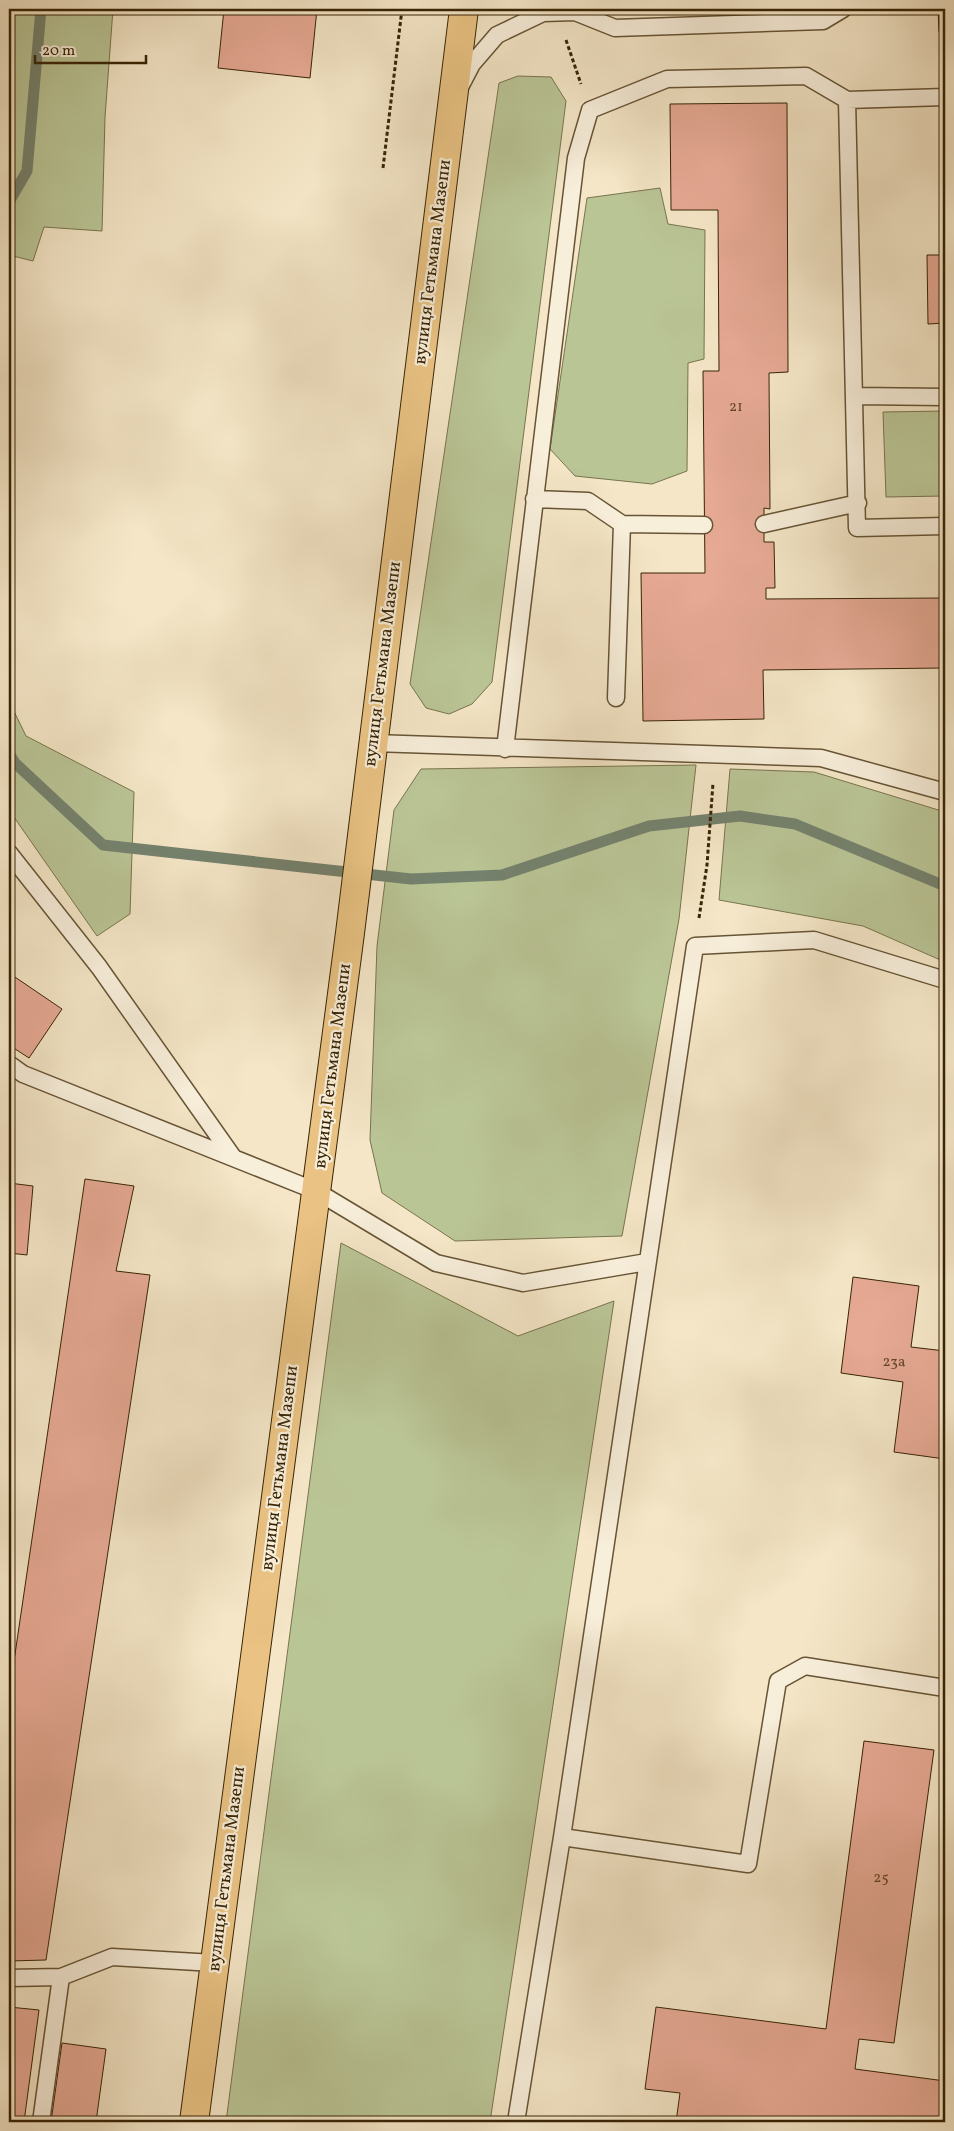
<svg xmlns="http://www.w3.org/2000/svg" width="954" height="2131" font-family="Vollkorn,serif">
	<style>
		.green { fill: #bac596; stroke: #79744d }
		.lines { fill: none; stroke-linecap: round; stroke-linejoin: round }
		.stream { stroke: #74826e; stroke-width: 11 }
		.building { fill: #e6a994; stroke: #382404 }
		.lane-casing { stroke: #675435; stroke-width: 19 }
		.highway-casing { stroke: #382404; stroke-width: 30 }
		.path { stroke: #382404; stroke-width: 3; stroke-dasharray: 4 2.5; stroke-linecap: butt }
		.lane { stroke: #f8efdb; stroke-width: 16 }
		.highway { stroke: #eac384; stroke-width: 28 }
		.labels { text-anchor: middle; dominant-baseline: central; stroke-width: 4.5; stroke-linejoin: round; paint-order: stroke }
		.number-label { font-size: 15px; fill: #644528 }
		.street-label { font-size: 18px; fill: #382404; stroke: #f8efdb }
	</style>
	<rect width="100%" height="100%" fill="#f4e6c7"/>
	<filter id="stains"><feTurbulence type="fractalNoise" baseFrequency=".004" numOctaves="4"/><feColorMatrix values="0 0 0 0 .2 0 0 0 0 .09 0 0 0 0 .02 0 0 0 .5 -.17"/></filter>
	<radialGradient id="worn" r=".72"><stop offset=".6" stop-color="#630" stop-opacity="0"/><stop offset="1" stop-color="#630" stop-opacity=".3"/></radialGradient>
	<path class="green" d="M9,9H113L105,117L102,231L44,227L33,261L9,255Z
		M518,76L551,77L566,101L492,682L472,704L449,714L426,708L410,684L499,83Z
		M660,188L668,224L705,230L704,359L688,363L687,471L652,484L575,476L550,449L587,198Z
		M945,411V496L886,497L883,412Z
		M9,701L26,736L134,792L130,914L97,936L9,810Z
		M696,765L679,919L622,1236L455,1241L382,1193L370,1140L377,946L394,810L421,769Z
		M730,769L814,772L945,812V962L863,926L719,900Z
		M341,1243L518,1336L614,1301L490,2122H226Z"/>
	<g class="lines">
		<path class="stream" d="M9,202L27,171L41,9
			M9,753L15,763L103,845L411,879L502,875L649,826L740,816L795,824L945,886"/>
	</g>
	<path class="building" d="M224,9H317L310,78L218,68Z
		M938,9H945V32H939Z
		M787,103L788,372L769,373L770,509L764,508V542H774L775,588H766V599L945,598V668L763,670L764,719L643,721L641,573H705L703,371H719L718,210H671L670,104Z
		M927,255H945V323L928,324Z
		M9,973L62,1009L29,1058L9,1045Z
		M85,1179L134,1186L116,1271L150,1275L46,1960L9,1961V1695Z
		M9,1183L33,1186L27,1255L9,1253Z
		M853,1277L919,1286L911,1347L945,1351V1459L894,1452L903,1382L841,1373Z
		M864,1741L934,1750L894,2043L859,2039L855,2069L945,2081V2122H676L680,2093L645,2089L656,2007L826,2029Z
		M9,2007L39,2010L24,2122H9Z
		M62,2043L106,2049L96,2122H51Z"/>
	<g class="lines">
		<defs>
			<path id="lane" d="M461,85L472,64L497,35L543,13L575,12L615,28L823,21L843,9
				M847,100L857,528L945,526
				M855,396L945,397
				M534,499L588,501L622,524L704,525
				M764,524L858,503
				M616,698L622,524
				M373,743L821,758L945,792
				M505,749L576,158L590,110L667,79L806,76L847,100L945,97
				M9,853L99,967L233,1157
				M9,1064L23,1074L316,1191L436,1263L523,1283L647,1262
				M562,1837L748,1864L778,1681L805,1666L945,1688
				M9,1978L61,1977L112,1957L214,1963
				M41,2122L61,1977
				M516,2122L562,1837L695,946L814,940L945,980"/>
			<path id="highway" d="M194,2122L350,933L464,9"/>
		</defs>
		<use href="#lane" class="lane-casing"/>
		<use href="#highway" class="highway-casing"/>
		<path class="path" d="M566,40L581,84
			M383,168L402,9
			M699,918L707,865L713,783"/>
		<use href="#lane" class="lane"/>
		<use href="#highway" class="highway"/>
	</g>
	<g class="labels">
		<g class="number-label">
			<text x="736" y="407">21</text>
			<text x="894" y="1362">23а</text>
			<text x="881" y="1878">25</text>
		</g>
		<g class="street-label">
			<text transform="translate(433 262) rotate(-83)">вулиця Гетьмана Мазепи</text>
			<text transform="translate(383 664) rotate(-83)">вулиця Гетьмана Мазепи</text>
			<text transform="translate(333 1066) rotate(-83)">вулиця Гетьмана Мазепи</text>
			<text transform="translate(280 1468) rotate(-83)">вулиця Гетьмана Мазепи</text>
			<text transform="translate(227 1869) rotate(-83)">вулиця Гетьмана Мазепи</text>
		</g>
	</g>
	<rect width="954" height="2131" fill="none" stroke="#f4e6c7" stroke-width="30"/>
	<rect x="10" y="10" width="934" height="2111" fill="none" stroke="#382404" stroke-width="2.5"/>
	<rect x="15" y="15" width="924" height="2101" fill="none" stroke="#382404"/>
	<path d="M35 55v8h111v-8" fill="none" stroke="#382404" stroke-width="2.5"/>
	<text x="42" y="55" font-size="15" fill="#382404" stroke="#f8efdb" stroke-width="4" paint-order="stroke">20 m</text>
	<rect width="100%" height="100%" filter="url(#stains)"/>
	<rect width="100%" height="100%" fill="url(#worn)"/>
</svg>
